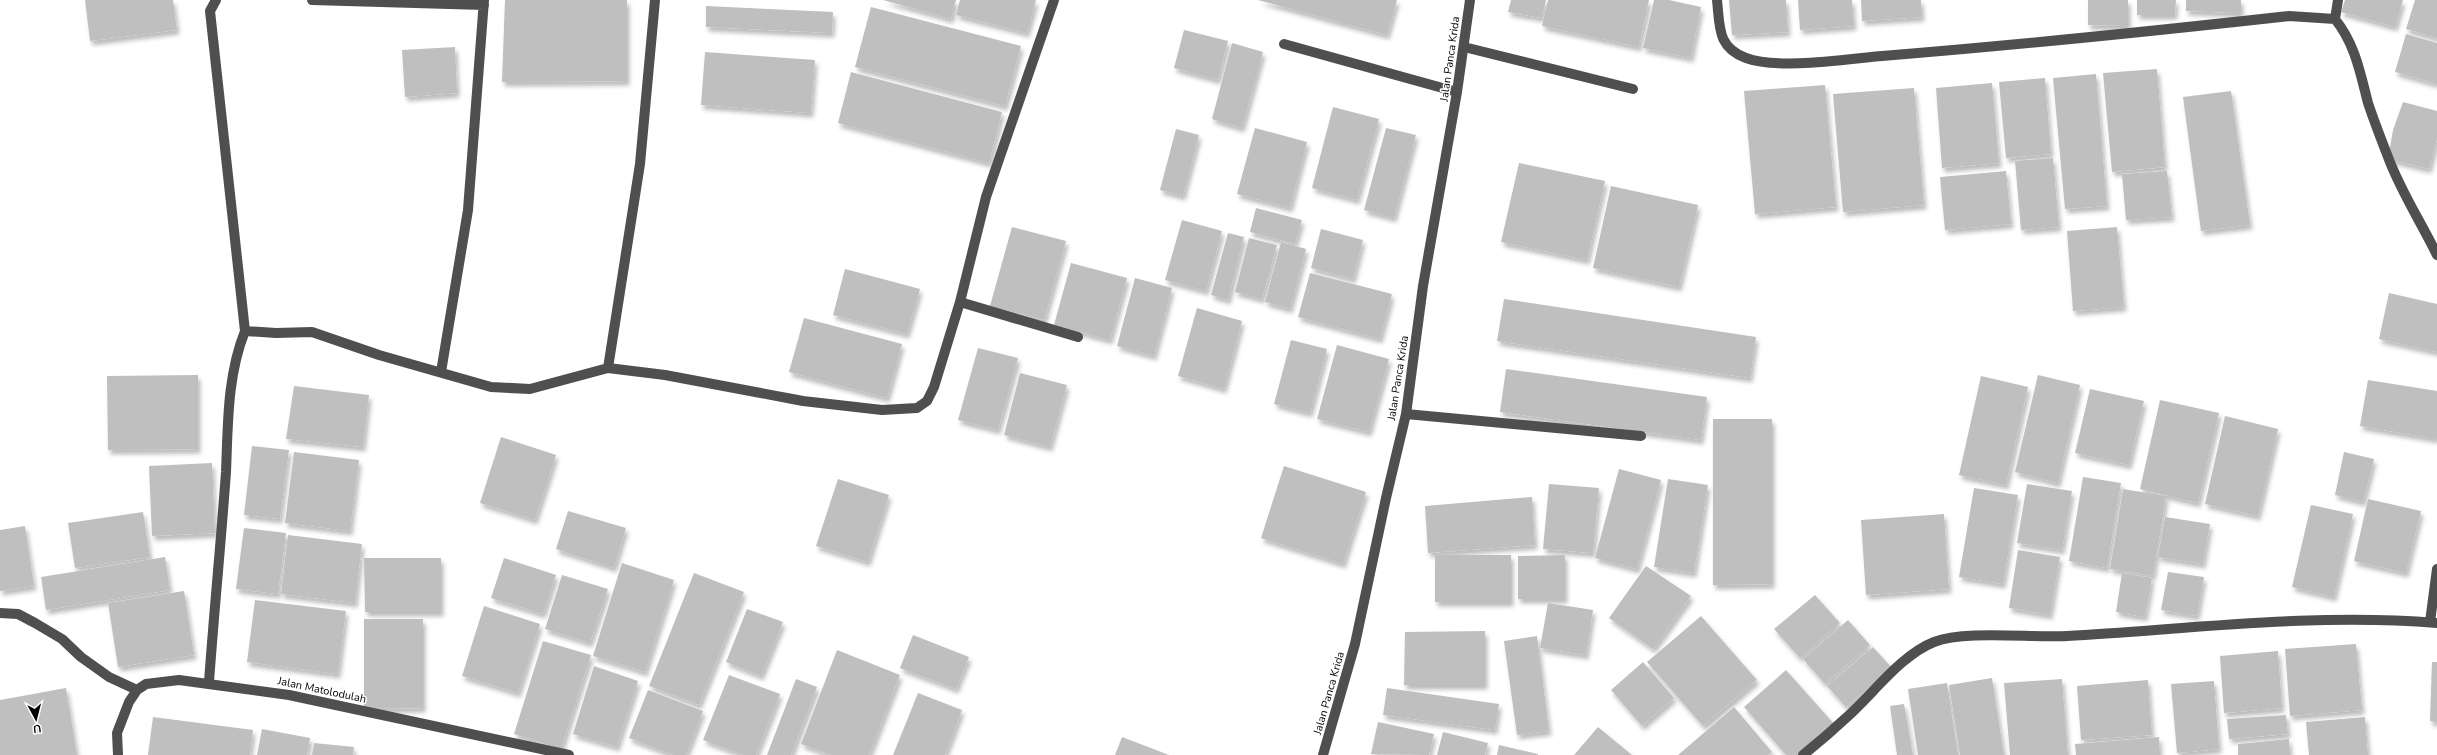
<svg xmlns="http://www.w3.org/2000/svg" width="2437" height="755" font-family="'Nunito Sans',sans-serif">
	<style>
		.building { fill: #bfbfbf; filter: url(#shadow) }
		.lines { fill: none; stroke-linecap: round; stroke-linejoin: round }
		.minor { stroke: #4f4f4f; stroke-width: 10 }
		.labels { text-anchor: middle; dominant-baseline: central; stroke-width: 3; stroke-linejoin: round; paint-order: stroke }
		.street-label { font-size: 11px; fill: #000; stroke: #fff }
	</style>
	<defs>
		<filter id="shadow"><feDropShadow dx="2.5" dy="4.5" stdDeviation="2" flood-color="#0004"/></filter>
	</defs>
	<rect width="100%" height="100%" fill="#fff"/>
	<path class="building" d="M85,0H173L177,30L90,41Z
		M505,0H627V81L502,82Z
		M883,0H956L951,19Z
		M960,0H1036L1027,33L956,15Z
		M1258,0H1397L1387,35Z
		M1511,0H1546L1542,18L1508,12Z
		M1548,0H1649L1639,47L1542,26Z
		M1654,0H1669L1701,7L1691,58L1643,48Z
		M1729,0H1786L1788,32L1732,35Z
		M1798,0H1852L1854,26L1800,30Z
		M1861,0H1921L1922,17L1862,21Z
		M2088,0H2128V26L2088,25Z
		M2137,0H2176L2175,15H2137Z
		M2186,0H2241V13L2186,11Z
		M2345,0H2403L2395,27L2341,12Z
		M2415,0H2437V38L2406,29Z
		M706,6L833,12L832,33L706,27Z
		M871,7L1021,46L1005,106L855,67Z
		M1184,30L1228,41L1218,80L1174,68Z
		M2406,34L2437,43V84L2395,72Z
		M1232,43L1263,52L1242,128L1212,119Z
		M455,47L457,93L405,97L402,50Z
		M705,52L815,60L811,113L701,105Z
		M2157,69L2165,167L2112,172L2103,73Z
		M851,72L1002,112L989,163L838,123Z
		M2096,74L2107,206L2065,209L2053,78Z
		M2045,78L2051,154L2006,158L1999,82Z
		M1992,83L1999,163L1942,168L1936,88Z
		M1825,85L1836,207L1755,214L1744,91Z
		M1914,88L1924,205L1843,212L1833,94Z
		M2231,91L2250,225L2201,231L2183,97Z
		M2403,102L2437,111V139L2429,169L2388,159L2393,130Z
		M1333,107L1379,119L1357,200L1312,188Z
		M1255,128L1307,142L1290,208L1237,194Z
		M1386,128L1416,135L1394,218L1364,210Z
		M1176,129L1199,135L1183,196L1160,190Z
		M2053,158L2059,227L2021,230L2015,161Z
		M1519,163L1605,181L1587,260L1501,242Z
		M2006,171L2011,224L1945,230L1940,177Z
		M2167,171L2172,217L2126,220L2122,174Z
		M1611,186L1698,205L1679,287L1593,268Z
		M1256,208L1302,220L1295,244L1250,232Z
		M1182,220L1222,231L1206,291L1165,280Z
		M1012,227L1066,241L1044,320L990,306Z
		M2117,227L2124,307L2073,311L2067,231Z
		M1321,229L1363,240L1353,279L1311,268Z
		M1228,233L1244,237L1228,300L1211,295Z
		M1249,238L1277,245L1262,299L1235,292Z
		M1281,242L1306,249L1290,309L1265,302Z
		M1071,263L1127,278L1110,340L1054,325Z
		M845,269L920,289L907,334L833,315Z
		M1310,273L1392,294L1380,339L1298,317Z
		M1135,278L1172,288L1154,356L1117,346Z
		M2389,293L2437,304V352L2379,339Z
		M1504,299L1756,337L1750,378L1497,341Z
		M1197,308L1242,321L1224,389L1178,376Z
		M804,318L902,344L887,398L789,372Z
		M1291,340L1327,349L1310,413L1274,404Z
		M1337,345L1389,359L1369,432L1317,419Z
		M978,348L1018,358L998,430L958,420Z
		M1506,369L1707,397L1701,440L1500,412Z
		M1020,373L1067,385L1050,447L1004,435Z
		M198,375V449L108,450L107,376Z
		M2038,375L2080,385L2058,483L2015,472Z
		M1981,376L2028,387L2006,485L1959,475Z
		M2368,380L2437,391V439L2360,426Z
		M294,386L369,395L363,447L286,439Z
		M2090,389L2144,401L2129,465L2075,453Z
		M2160,400L2219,413L2198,503L2140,489Z
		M2225,416L2278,429L2258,516L2205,504Z
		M1713,419H1772V584L1713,585Z
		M501,437L556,455L535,520L480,503Z
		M252,446L289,450L280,519L244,515Z
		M294,452L359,460L350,531L285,523Z
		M2344,452L2374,459L2363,502L2335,495Z
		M212,463L215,533L152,536L149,466Z
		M1284,466L1366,492L1343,564L1261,538Z
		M1619,469L1661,480L1637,569L1595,558Z
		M2083,477L2121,483L2107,568L2069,561Z
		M838,479L889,495L868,562L816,546Z
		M1668,479L1708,485L1694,573L1654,567Z
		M1549,484L1599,488L1593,553L1543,549Z
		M2027,484L2072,491L2062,550L2017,543Z
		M1974,488L2018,495L2003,584L1959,577Z
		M2123,489L2166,496L2153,576L2110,569Z
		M1532,497L1535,545L1428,553L1425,506Z
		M2368,499L2421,511L2406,573L2354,561Z
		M2311,505L2353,514L2334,597L2292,587Z
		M568,511L626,528L614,568L556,549Z
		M143,512L150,557L75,568L68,523Z
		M1944,514L1949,589L1866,595L1861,520Z
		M2165,517L2210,524L2203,564L2158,557Z
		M25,526L34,586L0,591V530Z
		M244,528L286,533L278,594L236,589Z
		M288,535L362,544L355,603L281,594Z
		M2018,550L2060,557L2050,615L2009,608Z
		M1435,555H1511V602H1435Z
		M1565,555V599H1518V556Z
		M165,557L170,590L46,610L41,577Z
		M364,558H441V612H365Z
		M504,558L556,575L543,614L491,598Z
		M622,563L674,580L645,672L593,656Z
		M1646,566L1691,596L1653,649L1609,618Z
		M2168,572L2204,577L2197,616L2161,610Z
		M694,573L744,592L699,705L649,686Z
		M2122,573L2152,578L2145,617L2116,612Z
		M562,575L608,589L590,643L545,629Z
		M184,591L194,655L118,667L108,603Z
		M1815,595L1840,623L1800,658L1774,629Z
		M255,600L346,611L338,674L247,662Z
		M1548,603L1593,610L1586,655L1540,648Z
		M484,606L540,624L518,693L462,676Z
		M747,609L783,622L761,676L726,662Z
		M1701,616L1757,680L1703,726L1647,662Z
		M364,619H423V708L364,709Z
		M1848,620L1870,645L1825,684L1803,659Z
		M1485,631V685H1404L1405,632Z
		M913,635L969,657L956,689L900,668Z
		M1537,636L1549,731L1517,735L1504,641Z
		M543,641L591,655L561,749L514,734Z
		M2356,644L2362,710L2290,716L2285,649Z
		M1873,647L1892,668L1846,707L1827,686Z
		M837,650L900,675L869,755H831L801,744Z
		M2278,651L2282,708L2224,713L2220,656Z
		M1643,662L1674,698L1642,726L1611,690Z
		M2432,662H2437V722L2430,721Z
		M594,666L638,681L617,747L573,734Z
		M1786,670L1835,725L1800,755H1786L1744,707Z
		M729,675L780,694L756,755H743L703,740Z
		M1992,678L2004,755H1960L1949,685Z
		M796,679L817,687L791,755H767Z
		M2062,679L2068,755H2010L2004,683Z
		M2148,680L2152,735L2081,740L2077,686Z
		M2214,681L2219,749L2177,753L2171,684Z
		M1947,683L1958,755H1918L1908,689Z
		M66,688L77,755H0V700Z
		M1387,688L1499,704L1495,730L1383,715Z
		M648,690L703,711L686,755H673L629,738Z
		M918,693L962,710L945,755H893Z
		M1904,704L1913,755H1897L1890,706Z
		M1734,707L1772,752L1768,755H1678Z
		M2286,715L2288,734L2229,739L2227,719Z
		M153,717L253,730L250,755H148Z
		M2365,717L2368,755H2309L2306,722Z
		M1378,722L1434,734L1429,755L1371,754Z
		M1598,727L1632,755H1574Z
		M262,729L310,738L307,755H257Z
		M1443,732L1488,743L1485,755H1437Z
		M1122,737L1169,755H1115Z
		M2159,737L2160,755H2076L2075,744Z
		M2289,739L2290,755H2238V744Z
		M314,743L354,747L353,755H312Z
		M1499,745L1538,754V755H1497Z"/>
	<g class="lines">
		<path class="minor" d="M216,0L210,11L245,331
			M312,0L484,5
			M1717,0C1720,27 1717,47 1746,58C1779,70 1847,59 1882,56C2018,45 2154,31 2289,16L2335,19
			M2338,0L2335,19C2355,44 2360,72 2368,103C2374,121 2381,139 2388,157C2401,192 2421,222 2437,255
			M1284,44L1457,92
			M1464,47L1633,89
			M960,302L1078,337
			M608,368L640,164L655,0
			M441,372L468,210L484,0
			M1406,414L1641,436
			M0,613L18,614L35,623L62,639L81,657L109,677L137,690
			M2430,622L2437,569
			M209,682C214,612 221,542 226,472C228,425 227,376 245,331L276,333L312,332L379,355L491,387L530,389L608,368L665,375L803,401L882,410L917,408L927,401L934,387L960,302L986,197L1054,0
			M118,755L117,733L129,702L137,690L146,684L179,680L289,695L569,755
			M1323,755L1355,644L1386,498L1406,414L1423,286L1457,92L1470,0
			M1803,755C1818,743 1833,730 1847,717C1873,694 1901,655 1934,642C1965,630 2031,638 2067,636C2190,629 2313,613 2437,623"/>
	</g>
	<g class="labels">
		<g class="street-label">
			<text transform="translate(1450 59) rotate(-82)">Jalan Panca Krida</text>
			<text transform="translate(1398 378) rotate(-81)">Jalan Panca Krida</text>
			<text transform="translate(322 690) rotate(12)">Jalan Matolodulah</text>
			<text transform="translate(1329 693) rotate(-74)">Jalan Panca Krida</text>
		</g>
	</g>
	<g transform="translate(36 719) rotate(173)" stroke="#ffffff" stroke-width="3" paint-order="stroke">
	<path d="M0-3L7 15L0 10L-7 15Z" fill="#000000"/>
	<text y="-6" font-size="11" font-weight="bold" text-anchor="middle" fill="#000000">U</text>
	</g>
</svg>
